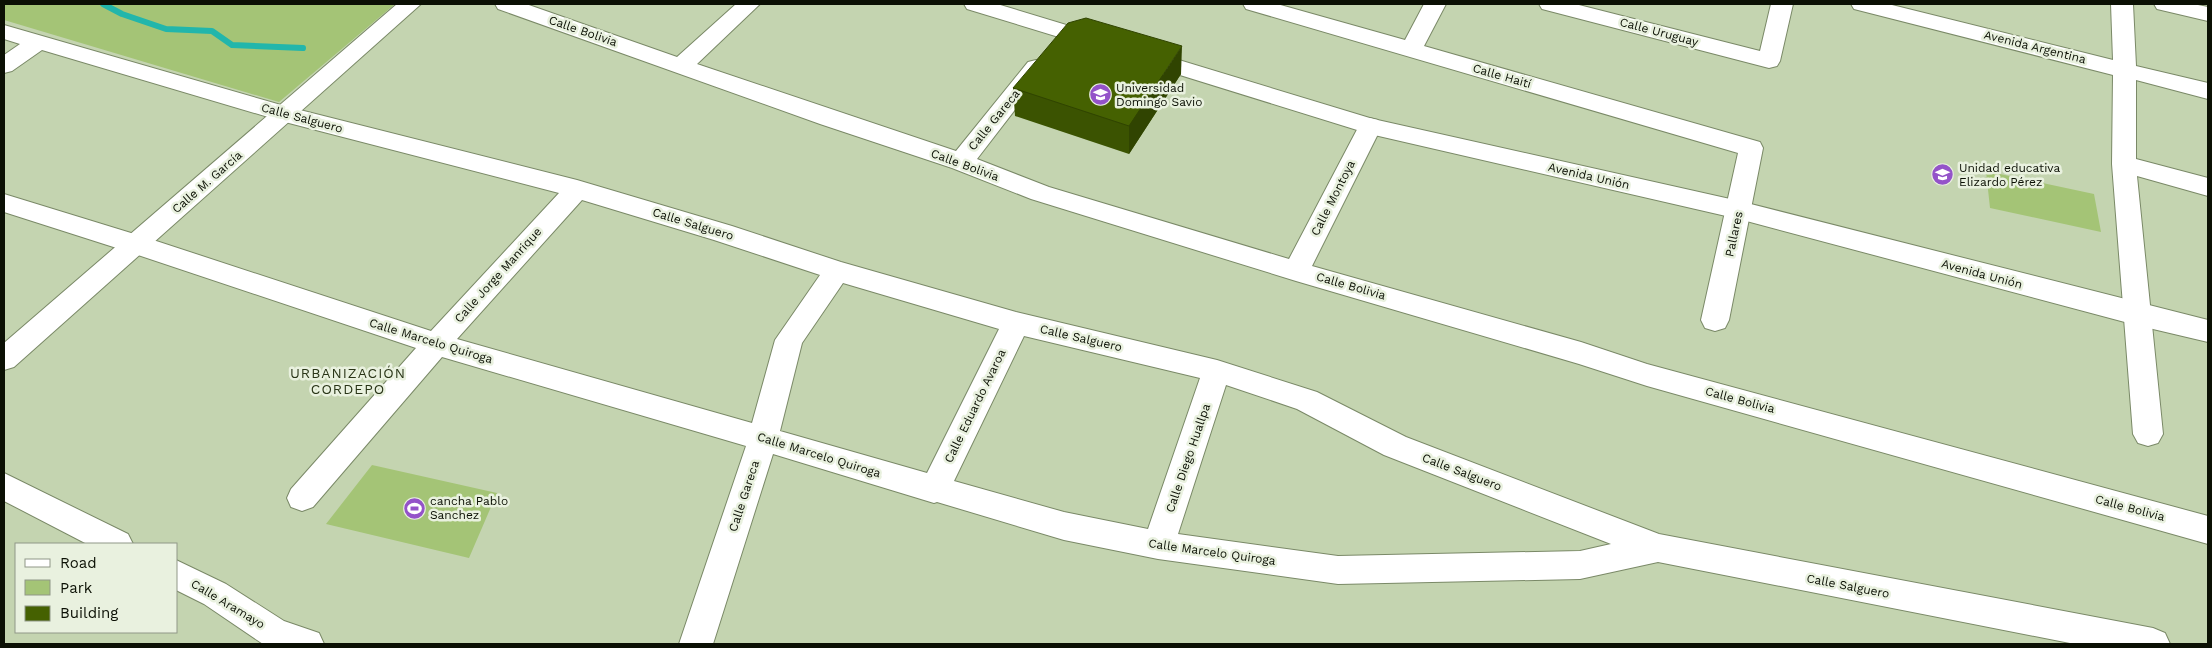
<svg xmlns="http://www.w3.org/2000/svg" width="2212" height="648" font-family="'Work Sans',sans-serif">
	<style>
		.green { fill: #a4c476 }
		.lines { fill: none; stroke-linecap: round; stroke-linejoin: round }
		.stream { stroke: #22b6ab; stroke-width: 6 }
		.minor-casing { stroke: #7a8967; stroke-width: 2 }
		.tertiary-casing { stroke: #7a8967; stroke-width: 2 }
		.minor { fill: #fff; fill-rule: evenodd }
		.tertiary { fill: #fff; fill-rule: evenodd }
		.wall { fill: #3b5301 }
		.shaded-wall { fill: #304401 }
		.building { fill: #456101; stroke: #304401 }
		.labels { text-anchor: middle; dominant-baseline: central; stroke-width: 5; stroke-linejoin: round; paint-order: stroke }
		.street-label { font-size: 12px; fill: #0b1004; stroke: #e9f1df }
		.poi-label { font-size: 12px; fill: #0b1004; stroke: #e9f1df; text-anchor: start }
		.neighbourhood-label { font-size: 14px; letter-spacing: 1px; fill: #293517; stroke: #e9f1df }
	</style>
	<rect width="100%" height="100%" fill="#c4d4b0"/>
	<path class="green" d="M4,4H395L279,102L4,20Z
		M1986,171L2094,194L2101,232L1990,208Z
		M372,465L497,493L469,558L326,524Z"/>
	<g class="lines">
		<path class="stream" d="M103,4L122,14L166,29L212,31L232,45L303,48"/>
		<defs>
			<path id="minor" d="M495,4H526L677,57L736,4H760L697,64L956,151L1028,62L1036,60L1044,62L1047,67L1044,72L977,159L1049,187L1289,259L1362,120L1370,118L1378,120L1382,126L1312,266L1581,342L1647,364L2208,516V544L1647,386L1579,364L1296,281L1031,199L952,168L820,124L498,9Z
				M1243,4H1277L1405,40L1424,4H1446L1424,46L1760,142L1763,148L1729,320L1725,328L1715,331L1705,328L1701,320L1738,153L1246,9Z
				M1539,4H1575L1760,51L1771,4H1793L1780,61L1777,66L1769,68L1542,9Z
				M1851,4H1888L2113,60L2111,4H2133L2136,66L2208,83V99L2136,80V159L2208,178V196L2137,176L2163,434L2158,443L2148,446L2138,443L2133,434L2112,164L2113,75L1854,9Z
				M2154,4H2193L2208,7V21L2157,9Z
				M4,25L288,107L577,180L732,226L841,262L1016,312L1217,360L1317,392L1406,437L1659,534L2153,628L2165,633L2170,644H2075L1658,562L1580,579L1338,584L1158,559L1064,540L937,502L934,503L773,454L713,644H679L746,446L442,357L313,507L302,511L291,507L287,498L291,489L416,348L126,251L4,212V194L144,237L431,331L559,193L285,122L42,50L12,71L4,73V55L20,44L4,39ZM582,200L714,240L820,275L775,340L752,423L457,339ZM843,283L999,329L927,473L780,431L802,343ZM1024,336L1200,378L1148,529L1064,512L954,481ZM1226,385L1297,409L1384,455L1611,544L1580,551L1338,556L1178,534Z
				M4,473L128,534L133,544H87L4,501Z
				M176,560L226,584L284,621L319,633L324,644H263L204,604L176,590Z"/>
			<path id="tertiary" d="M397,4H421L14,367L4,370V343Z
				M964,4H997L1106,37L1109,42L1106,47L1098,49L967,9Z
				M1146,50L1373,119L1739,201L2208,320V342L2136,325L1739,219L1370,134L1138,62L1135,57L1138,52Z"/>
		</defs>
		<use href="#minor" class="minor-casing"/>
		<use href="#tertiary" class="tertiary-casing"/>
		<use href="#minor" class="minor"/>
		<use href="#tertiary" class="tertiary"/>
	</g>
	<path class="wall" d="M1181,74L1129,154L1015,116L1013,88Z"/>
	<path class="shaded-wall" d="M1182,46L1181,74L1129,154V126Z"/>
	<path class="building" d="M1086,18L1182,46L1129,126L1013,88L1068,23Z"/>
	<defs>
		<symbol id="university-disc" viewBox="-11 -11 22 22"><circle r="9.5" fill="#9453c9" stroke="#e9f1df"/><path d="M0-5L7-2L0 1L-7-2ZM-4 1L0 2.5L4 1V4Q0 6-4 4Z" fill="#fff"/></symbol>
		<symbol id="school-disc" viewBox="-11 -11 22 22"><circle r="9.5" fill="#9453c9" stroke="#e9f1df"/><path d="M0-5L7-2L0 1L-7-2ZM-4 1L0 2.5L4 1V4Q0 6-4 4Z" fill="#fff"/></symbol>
		<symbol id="stadium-disc" viewBox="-11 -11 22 22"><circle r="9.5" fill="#9453c9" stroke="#e9f1df"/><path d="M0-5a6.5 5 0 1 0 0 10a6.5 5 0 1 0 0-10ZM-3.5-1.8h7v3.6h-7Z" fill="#fff"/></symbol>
	</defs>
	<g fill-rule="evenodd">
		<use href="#university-disc" x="1088" y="82" width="25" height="25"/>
		<use href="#school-disc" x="1930" y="162" width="25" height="25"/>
		<use href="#stadium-disc" x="402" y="496" width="25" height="25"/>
	</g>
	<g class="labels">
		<g class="street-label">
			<text transform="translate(583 31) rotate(19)">Calle Bolivia</text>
			<text transform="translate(1659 32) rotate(15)">Calle Uruguay</text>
			<text transform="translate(2035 47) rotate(14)">Avenida Argentina</text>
			<text transform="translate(1502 76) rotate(16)">Calle Haití</text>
			<text transform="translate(302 118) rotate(15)">Calle Salguero</text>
			<text transform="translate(994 120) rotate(-51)">Calle Gareca</text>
			<text transform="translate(965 165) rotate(20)">Calle Bolivia</text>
			<text transform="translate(1589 176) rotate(13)">Avenida Unión</text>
			<text transform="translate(207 182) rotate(-41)">Calle M. García</text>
			<text transform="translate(1333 198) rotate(-63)">Calle Montoya</text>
			<text transform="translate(693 224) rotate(17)">Calle Salguero</text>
			<text transform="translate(1734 234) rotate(-78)">Pallares</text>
			<text transform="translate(1982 274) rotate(15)">Avenida Unión</text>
			<text transform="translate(498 275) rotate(-48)">Calle Jorge Manrique</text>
			<text transform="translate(1351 286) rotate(16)">Calle Bolivia</text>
			<text transform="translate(1081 338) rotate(13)">Calle Salguero</text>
			<text transform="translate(431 341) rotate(17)">Calle Marcelo Quiroga</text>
			<text transform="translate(1740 400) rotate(15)">Calle Bolivia</text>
			<text transform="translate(975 406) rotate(-64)">Calle Eduardo Avaroa</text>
			<text transform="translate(819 455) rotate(17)">Calle Marcelo Quiroga</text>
			<text transform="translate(1188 458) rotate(-71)">Calle Diego Huallpa</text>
			<text transform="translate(1462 472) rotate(21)">Calle Salguero</text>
			<text transform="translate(744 496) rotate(-72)">Calle Gareca</text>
			<text transform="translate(2130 508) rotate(15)">Calle Bolivia</text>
			<text transform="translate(1212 552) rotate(8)">Calle Marcelo Quiroga</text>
			<text transform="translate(1848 586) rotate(11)">Calle Salguero</text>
			<text transform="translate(228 604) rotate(31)">Calle Aramayo</text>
		</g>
		<g class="poi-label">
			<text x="1116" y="88">Universidad<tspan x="1116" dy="14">Domingo Savio</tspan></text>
			<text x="1959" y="168">Unidad educativa<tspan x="1959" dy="14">Elizardo Pérez</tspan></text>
			<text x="430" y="501">cancha Pablo<tspan x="430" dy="14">Sanchez</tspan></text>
		</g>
		<g class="neighbourhood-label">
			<text x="348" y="373">URBANIZACIÓN<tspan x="348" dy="16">CORDEPO</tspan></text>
		</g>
	</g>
	<rect width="2212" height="648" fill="none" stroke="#0b1004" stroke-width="10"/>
	<rect x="15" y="543" width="162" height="90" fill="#e9f1df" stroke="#909787"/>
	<rect x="25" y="559" width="25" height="8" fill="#ffffff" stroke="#909787"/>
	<text x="60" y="568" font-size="15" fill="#0b1004">Road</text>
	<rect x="25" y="580" width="25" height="15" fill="#a4c476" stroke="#909787"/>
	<text x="60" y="593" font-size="15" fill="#0b1004">Park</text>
	<rect x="25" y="606" width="25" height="15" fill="#456101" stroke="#909787"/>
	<text x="60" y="618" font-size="15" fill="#0b1004">Building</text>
</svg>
